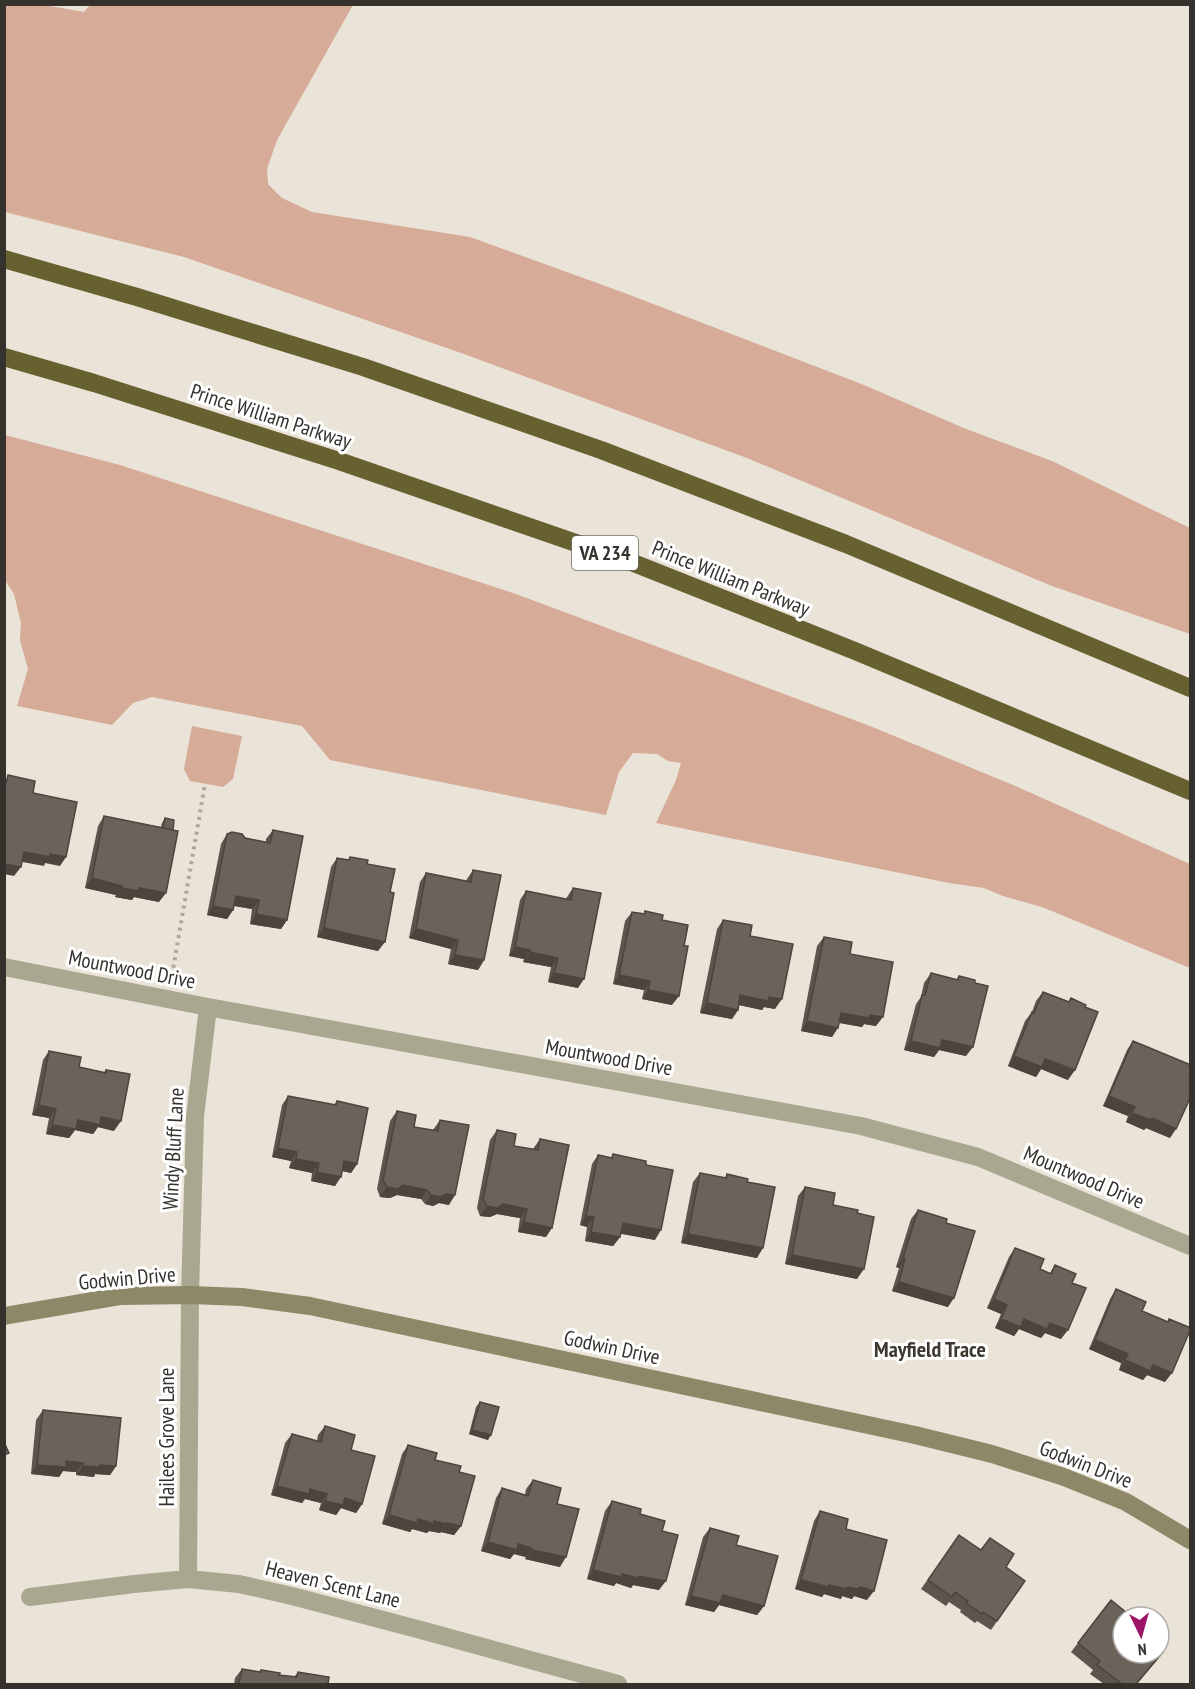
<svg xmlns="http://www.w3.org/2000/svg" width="1195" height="1689" font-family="'PT Sans Narrow',sans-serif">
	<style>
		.green { fill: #d6ab97 }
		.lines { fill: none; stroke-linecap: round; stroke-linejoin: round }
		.path { stroke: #aca79d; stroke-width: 4; stroke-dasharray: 3 4.5; stroke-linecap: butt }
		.street { stroke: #aaa791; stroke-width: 18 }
		.secondary { stroke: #8d8968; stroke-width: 18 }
		.highway { stroke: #676030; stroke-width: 18 }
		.wall { fill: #5c544d }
		.shaded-wall { fill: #4b453e }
		.building { fill: #6b6259; stroke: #4b453e; stroke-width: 1.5 }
		.labels { text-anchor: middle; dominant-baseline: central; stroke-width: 6; stroke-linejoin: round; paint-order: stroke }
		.shield { fill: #fff; stroke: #72706c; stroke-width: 1.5 }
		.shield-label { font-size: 20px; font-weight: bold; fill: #35322d }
		.street-label { font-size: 21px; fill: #35322d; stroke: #fff }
		.neighbourhood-label { font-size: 22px; font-weight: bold; fill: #3e3930; stroke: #fff }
	</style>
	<rect width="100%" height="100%" fill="#eae3d7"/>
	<path class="green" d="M91,4L353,5L277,140L267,169L268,184L282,198L312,212L470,237L622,292L864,385L966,429L1052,461L1190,528V634L1052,586L747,458L464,354L184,257L5,212V5H44L84,12Z
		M5,435L120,465L516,594L870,726L1013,785L1190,864V968L1042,907L1003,896L984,888L949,883L656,823L676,780L681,763L668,761L657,754L633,753L619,772L606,815L330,760L302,726L152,697L133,703L112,725L17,706L28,669L20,640L21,623L14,594L5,580Z
		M192,726L242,736L233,779L223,787L190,781L184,769Z"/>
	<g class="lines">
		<path class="path" d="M172,975L205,784"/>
		<path class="street" d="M4,967L208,1007L861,1126L978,1157L1190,1246
			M188,1579L190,1295L195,1117L208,1007
			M30,1597L134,1584L188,1579L239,1584L292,1596L421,1630L618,1684"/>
		<path class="secondary" d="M4,1316L121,1296L190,1295L242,1297L310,1306L915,1435L992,1454L1064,1477L1126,1502L1190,1540"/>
		<path class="highway" d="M4,259L137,297L363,367L601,450L846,544L1190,688
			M4,357L94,383L339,461L631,562L855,651L1190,791"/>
	</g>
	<path class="wall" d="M104,816L161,827L162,823L165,818L159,902L134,897L132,900L115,897L116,895L85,888L98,826Z
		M273,830L287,920L281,929L250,924L252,909L234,906L233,910L227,919L207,915L221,844L227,834L266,842V839Z
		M350,857L367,864L390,892L378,951L317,937L331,867L337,858L348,860Z
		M473,870L484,960L478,970L448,964L451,949L409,938L420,882L426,873L466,881L467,879Z
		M573,888L578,988L548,982L551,967L523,962L524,959L509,956L520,900L526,891L566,899L567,897Z
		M645,911L662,920L672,1005L642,999L644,990L613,984L625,921L632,912L643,914Z
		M723,920L750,936L775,1009L764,1007L762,1010L739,1005L738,1010L732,1019L700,1013L717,929Z
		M824,937L850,954L876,1026L864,1024L862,1027L839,1023L832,1037L801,1031L817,946Z
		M931,973L956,980L959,976L966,1056L939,1050L934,1057L904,1050L916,1004L921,997L924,983Z
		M1043,992L1068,1002L1071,998L1068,1080L1041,1069L1036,1077L1008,1066L1025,1021L1032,1012L1036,1001Z
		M1133,1041L1170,1138L1146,1128L1144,1130L1126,1122L1128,1116L1103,1106L1127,1050Z
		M49,1051L79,1067L104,1072L106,1070L114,1131L98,1127L93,1134L75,1130L69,1138L46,1134L49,1118L32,1115L43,1060Z
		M288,1096L334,1105L337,1101L357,1164L351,1173L342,1171L335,1186L311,1181L312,1173L289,1168L291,1161L272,1157L282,1105Z
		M397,1111L414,1127L433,1130L440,1120L449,1205L439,1203L433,1206L425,1204L421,1199L397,1195L390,1198L380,1197L377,1189L390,1121Z
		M497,1130L514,1146L533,1149L540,1139L546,1237L518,1232L520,1218L497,1214L490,1217L480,1216L477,1208L490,1140Z
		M613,1154L646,1165L655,1240L621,1233L620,1237L613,1246L585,1241L587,1227L580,1225L592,1164L598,1155L611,1158Z
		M700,1173L725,1178L727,1174L747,1182L757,1258L681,1243L693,1182Z
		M805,1187L833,1205L857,1279L785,1264L798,1196Z
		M918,1210L946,1223L948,1307L892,1291L899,1268L896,1267L911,1219Z
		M1015,1248L1040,1269L1050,1273L1055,1265L1072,1283L1061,1339L1045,1333L1041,1338L1019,1329L1014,1336L995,1328L1001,1314L987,1308L1009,1257Z
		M1116,1289L1142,1311L1168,1322L1169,1319L1165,1382L1147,1375L1143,1380L1119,1370L1121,1363L1089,1349L1110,1299Z
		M480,1402L488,1440L469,1434L476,1407Z
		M43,1410L116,1466L110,1475L95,1474L94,1477L76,1475V1472L63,1471L59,1477L31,1474L36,1420Z
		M325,1426L351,1450L362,1504L356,1513L341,1508L336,1515L319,1510L321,1503L305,1499L302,1503L271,1495L285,1443L292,1434L317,1441L318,1435Z
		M408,1445L459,1472L461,1526L454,1535L441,1532L440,1533L429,1531L427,1533L412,1529L410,1532L382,1524L402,1454Z
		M533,1480L557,1504L560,1567L525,1559L526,1557L514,1554L510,1559L481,1551L496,1498L502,1488L525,1495L526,1489Z
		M612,1501L640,1514L662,1531L659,1590L633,1585L631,1588L616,1583L614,1586L587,1579L605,1511Z
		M820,1511L846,1529L867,1600L854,1596L852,1599L842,1596L841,1599L824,1594L822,1597L795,1589L814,1521Z
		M710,1528L736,1545L764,1606L757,1615L719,1605L714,1612L685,1605L703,1537Z
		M959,1535L1025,1581L991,1630L977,1621L975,1623L960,1612L961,1610L949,1602L946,1606L921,1589Z
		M1123,1617L1156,1661L1137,1684H1104L1090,1674L1093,1670L1071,1652L1078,1643Z
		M242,1669L260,1672L261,1670L279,1675L294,1677L298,1672L328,1684H234L235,1678Z"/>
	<path class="shaded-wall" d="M24,852L50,854L66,857L60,866L45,863L44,866L17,861Z
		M4,864L21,867L14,876L4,874Z
		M92,878L122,886L116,895L85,888Z
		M122,888H139L166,893L159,902L134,897L132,900L115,897Z
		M236,896L259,900L252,909L229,905Z
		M213,906L233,910L227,919L207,915Z
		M256,914L287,920L281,929L250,924Z
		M324,928L385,942L378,951L317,937Z
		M416,929L458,940L451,949L409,938Z
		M515,947L530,950L524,959L509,956Z
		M530,952L558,958L551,967L523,962Z
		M455,955L484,960L478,970L448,964Z
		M554,973L584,979L578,988L548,982Z
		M619,975L650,981L644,990L613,984Z
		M648,990L679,996L672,1005L642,999Z
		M740,995L769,997L782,999L775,1009L764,1007L762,1010L734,1004Z
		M707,1003L738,1010L732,1019L700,1013Z
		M841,1013L870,1015L883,1017L876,1026L864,1024L862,1027L835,1022Z
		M807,1021L838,1028L832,1037L801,1031Z
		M942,1040L973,1047L966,1056L939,1050L934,1057L904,1050L911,1041Z
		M1014,1056L1045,1059L1075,1070L1068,1080L1041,1069L1036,1077L1008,1066Z
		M1109,1096L1135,1107L1128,1116L1103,1106Z
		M39,1105L56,1109L49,1118L32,1115Z
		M1132,1113L1152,1118L1176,1129L1170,1138L1146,1128L1144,1130L1126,1122Z
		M101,1117L121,1121L114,1131L98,1127L93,1134L75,1130L69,1138L46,1134L52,1125Z
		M278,1148L297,1152L291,1161L272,1157Z
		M296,1159L319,1163L312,1173L289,1168Z
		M344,1161L357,1164L351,1173L338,1170Z
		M317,1172L341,1177L335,1186L311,1181Z
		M403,1185L427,1190L421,1199L397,1195L390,1198L380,1197L387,1187Z
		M446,1194L455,1195L449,1205L439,1203L433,1206L425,1204L431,1195Z
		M503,1204L527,1209L520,1218L497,1214L490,1217L480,1216L487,1206Z
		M586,1216L594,1217L587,1227L580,1225Z
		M524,1222L552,1228L546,1237L518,1232Z
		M623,1223L661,1230L655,1240L616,1233Z
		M591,1232L620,1237L613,1246L585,1241Z
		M688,1234L763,1248L757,1258L681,1243Z
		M792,1255L864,1269L857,1279L785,1264Z
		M903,1258L905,1259L899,1268L896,1267Z
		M899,1282L954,1298L948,1307L892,1291Z
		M994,1299L1007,1305L1001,1314L987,1308Z
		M1001,1319H1024L1050,1323L1068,1330L1061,1339L1045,1333L1041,1338L1019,1329L1014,1336L995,1328Z
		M1095,1340L1128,1354L1121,1363L1089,1349Z
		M1125,1360L1153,1365L1172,1373L1165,1382L1147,1375L1143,1380L1119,1370Z
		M472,1430L491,1435L488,1440L469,1434Z
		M66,1461L83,1463L76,1472L63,1471L59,1477L31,1474L37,1465Z
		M100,1465L116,1466L110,1475L95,1474L94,1477L76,1475L83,1466Z
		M277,1486L310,1489L327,1494L321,1503L305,1499L302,1503L271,1495Z
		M345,1498L362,1504L356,1513L341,1508L336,1515L319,1510L325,1501Z
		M389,1515L447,1523L461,1526L454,1535L441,1532L440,1533L429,1531L427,1533L412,1529L410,1532L382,1524Z
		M488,1542L518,1544L532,1548L526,1557L514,1554L510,1559L481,1551Z
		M532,1550L566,1557L560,1567L525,1559Z
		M593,1570L639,1576L666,1581L659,1590L633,1585L631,1588L616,1583L614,1586L587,1579Z
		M801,1580L829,1585L848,1587H860L874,1591L867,1600L854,1596L852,1599L842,1596L841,1599L824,1594L822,1597L795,1589Z
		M723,1595L764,1606L757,1615L719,1605L714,1612L685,1605L691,1596Z"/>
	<path class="building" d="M8,775L35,781L33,793L77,802L66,857L50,854V857L24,852L21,867L4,864V791Z
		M104,816L178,831L166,893L139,888V891L122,888V886L92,878Z
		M165,818L174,820L173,830L163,828Z
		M273,830L303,836L287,920L256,914L259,900L236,896L233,910L213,906L227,834L232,832L242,834L245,838L270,843Z
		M350,857L368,860L367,864L395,869L390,892L394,893L385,942L324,928L337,858L349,860Z
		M473,870L501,875L484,960L455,955L458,940L416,929L426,873L471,882Z
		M573,888L601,893L584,979L554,973L558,958L530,952V950L515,947L526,891L571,900Z
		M645,911L663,915L662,920L688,925L684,946H688L679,996L648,990L650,981L619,975L632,912L645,914Z
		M723,920L752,925L750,936L793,944L782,999L769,997L768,1001L740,995L738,1010L707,1003Z
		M824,937L852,942L850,954L893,962L883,1017L870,1015L869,1018L841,1013L838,1028L807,1021Z
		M931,973L958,980L959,976L975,980V983L988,986L973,1047L942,1040L940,1048L911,1041L922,995H925Z
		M1043,992L1069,1002L1071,998L1086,1005L1085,1007L1098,1012L1075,1070L1045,1059L1042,1067L1014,1056L1032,1012L1034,1013Z
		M1133,1041L1191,1065V1096L1176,1129L1152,1118L1151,1120L1132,1113L1135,1107L1109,1096Z
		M49,1051L81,1057L79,1067L106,1073V1070L130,1074L121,1121L101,1117L100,1125L78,1120L76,1129L52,1125L56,1109L39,1105Z
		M288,1096L336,1105L337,1101L368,1108L357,1164L344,1161L341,1177L317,1172L319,1163L296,1159L297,1152L278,1148Z
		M397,1111L416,1115L414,1127L438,1131L440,1120L469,1125L455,1195L446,1194L440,1197L431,1195L427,1190L403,1185L397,1189L387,1187L383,1180Z
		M497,1130L516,1134L514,1146L538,1150L540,1139L569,1145L552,1228L524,1222L527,1209L503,1204L497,1208L487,1206L483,1199Z
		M613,1154L646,1161V1165L673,1170L661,1230L623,1223L620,1237L591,1232L594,1217L586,1216L598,1155L612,1158Z
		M700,1173L726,1178L727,1174L748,1179L747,1182L775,1187L763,1248L688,1234Z
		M805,1187L835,1193L833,1205L858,1210L857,1213L874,1217L864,1269L792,1255Z
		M918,1210L947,1219L946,1223L975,1231L954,1298L899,1282L905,1259L903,1258Z
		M1015,1248L1044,1259L1040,1269L1051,1274L1055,1265L1076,1274L1072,1283L1086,1288L1068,1330L1050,1323L1047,1329L1024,1319L1021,1327L1001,1319L1007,1305L994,1299Z
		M1116,1289L1146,1302L1142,1311L1168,1322L1169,1319L1191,1328L1172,1373L1153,1365L1150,1371L1125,1360L1128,1354L1095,1340Z
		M480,1402L499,1407L491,1435L472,1430Z
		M43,1410L121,1418L116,1466L100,1465V1467L83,1466V1463L66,1461V1467L37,1465Z
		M325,1426L355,1435L351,1450L375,1456L362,1504L345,1498L343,1505L325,1501L327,1494L310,1489L309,1494L277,1486L292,1434L321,1442Z
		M4,1442L9,1453L4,1455Z
		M408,1445L437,1453L435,1460L461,1466L459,1472L475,1476L461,1526L447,1523L446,1524L434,1521V1524L418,1519L417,1523L389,1515Z
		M533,1480L561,1488L557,1504L579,1509L566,1557L532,1550V1548L518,1544L517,1550L488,1542L502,1488L528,1496Z
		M612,1501L641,1509L640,1514L665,1521L662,1531L678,1535L666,1581L639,1576L638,1578L622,1574L621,1577L593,1570Z
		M820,1511L848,1519L846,1529L887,1540L874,1591L860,1587L859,1589L848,1587L847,1589L829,1585V1587L801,1580Z
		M710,1528L739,1536L736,1545L778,1556L764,1606L723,1595L720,1603L691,1596Z
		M959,1535L981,1550L990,1538L1014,1554L1006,1567L1025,1581L997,1621L983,1612L982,1614L966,1603L968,1601L955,1592L952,1597L928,1580Z
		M1111,1600L1132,1617H1123V1653H1159V1649L1163,1652L1136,1684H1122L1097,1665L1100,1661L1078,1643Z
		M242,1669L261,1672V1670L280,1673L279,1675L297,1677L298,1672L329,1677L328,1684H239Z"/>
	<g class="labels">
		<rect class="shield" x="572" y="536" width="66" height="34" rx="4.5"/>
		<g class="shield-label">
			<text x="605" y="553">VA 234</text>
		</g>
		<g class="street-label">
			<text transform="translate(271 416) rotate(18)">Prince William Parkway</text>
			<text transform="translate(731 578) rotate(22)">Prince William Parkway</text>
			<text transform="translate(132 969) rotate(11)">Mountwood Drive</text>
			<text transform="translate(609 1057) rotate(10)">Mountwood Drive</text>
			<text transform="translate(173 1149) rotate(-87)">Windy Bluff Lane</text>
			<text transform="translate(1084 1177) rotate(23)">Mountwood Drive</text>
			<text transform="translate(127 1278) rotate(-5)">Godwin Drive</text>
			<text transform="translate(612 1347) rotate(12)">Godwin Drive</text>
			<text transform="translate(166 1437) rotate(-90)">Hailees Grove Lane</text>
			<text transform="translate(1086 1464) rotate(21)">Godwin Drive</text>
			<text transform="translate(333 1584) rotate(14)">Heaven Scent Lane</text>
		</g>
		<g class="neighbourhood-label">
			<text x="930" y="1349">Mayfield Trace</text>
		</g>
	</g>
	<rect width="1195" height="1689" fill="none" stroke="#35322d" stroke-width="12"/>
	<g transform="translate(1141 1635) rotate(175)"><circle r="28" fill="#ffffff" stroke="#aeadab" stroke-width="1.5"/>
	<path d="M0-4.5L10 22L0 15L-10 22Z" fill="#9b1466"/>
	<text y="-9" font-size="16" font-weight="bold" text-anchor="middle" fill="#35322d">N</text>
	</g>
</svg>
